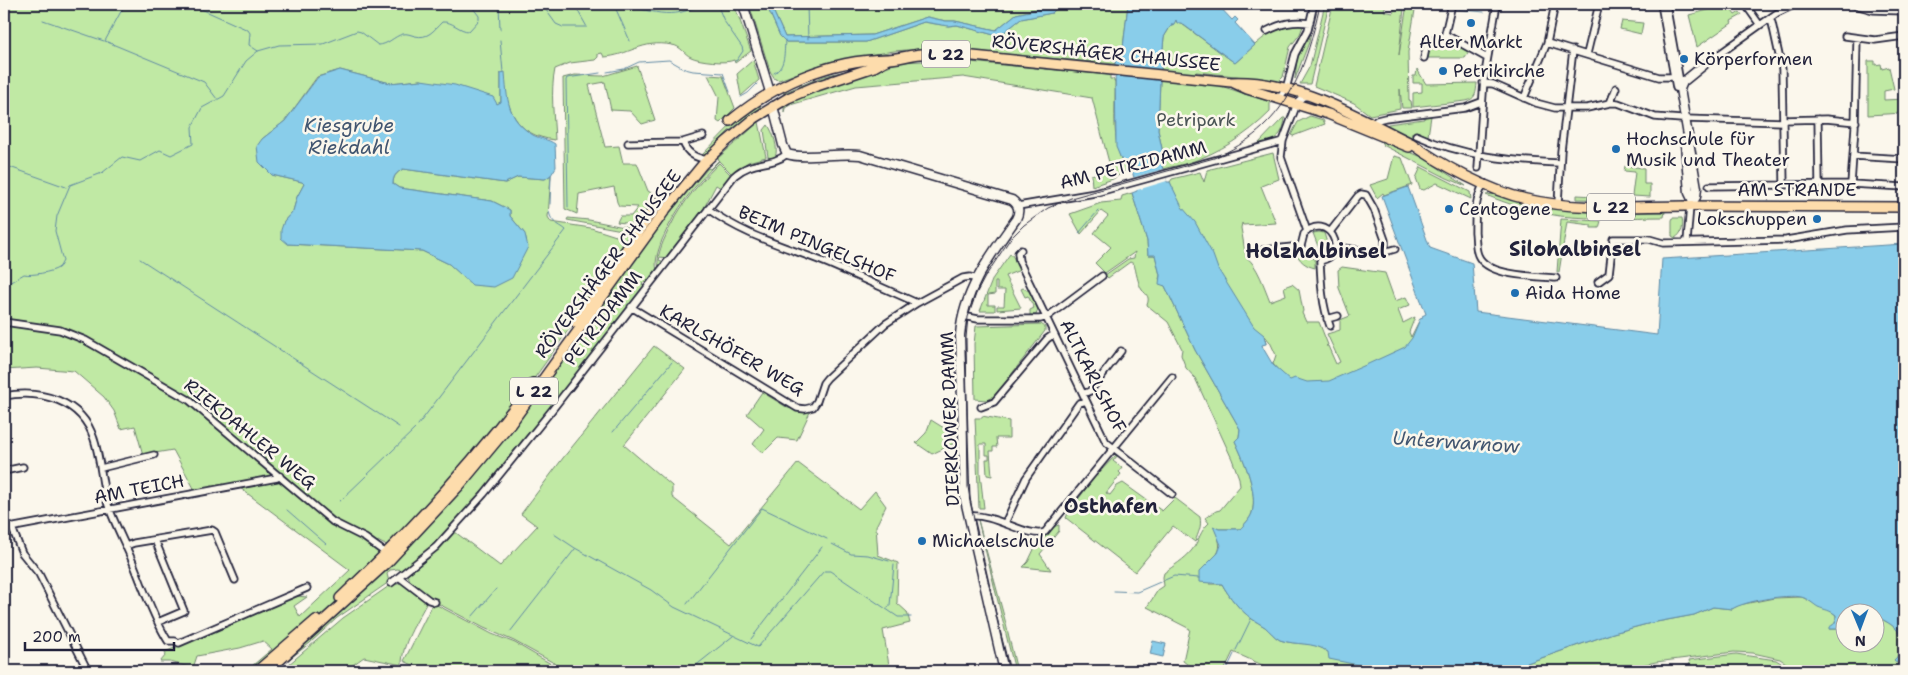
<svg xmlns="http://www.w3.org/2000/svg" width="1908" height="675" font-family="'Shantell Sans',sans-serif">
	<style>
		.green { fill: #c0e9a4; stroke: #718670 }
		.water { fill: #89cdea; stroke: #6089a4 }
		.pier { fill: #fbf7ec }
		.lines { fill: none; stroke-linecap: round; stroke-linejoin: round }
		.stream { stroke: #6089a4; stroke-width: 1 }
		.street-casing { stroke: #22223b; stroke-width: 9 }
		.secondary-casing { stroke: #22223b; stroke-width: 11 }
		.primary-casing { stroke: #22223b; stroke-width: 12 }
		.street { stroke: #fbf7ec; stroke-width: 5.5 }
		.secondary { stroke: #fbf7ec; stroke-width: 8 }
		.primary { stroke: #fddcac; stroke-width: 9 }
		.tram { stroke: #22223b; stroke-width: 1 }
		.poi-dot { fill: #1f6fb2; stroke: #fbf7ec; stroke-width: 2 }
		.labels { text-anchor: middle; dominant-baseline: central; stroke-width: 5; stroke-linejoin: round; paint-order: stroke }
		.shield { fill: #fbf7ec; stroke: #636270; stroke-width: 1 }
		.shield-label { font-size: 16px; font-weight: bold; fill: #22223b }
		.poi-label { font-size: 18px; fill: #22223b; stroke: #fbf7ec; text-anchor: start }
		.street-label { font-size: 18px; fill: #22223b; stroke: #fbf7ec }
		.park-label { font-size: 18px; fill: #4a5455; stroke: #fbf7ec }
		.water-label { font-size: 19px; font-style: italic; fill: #415570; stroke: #fbf7ec }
		.quarter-label { font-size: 20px; font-weight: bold; fill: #22223b; stroke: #fbf7ec }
	</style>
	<rect width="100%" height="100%" fill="#fbf7ec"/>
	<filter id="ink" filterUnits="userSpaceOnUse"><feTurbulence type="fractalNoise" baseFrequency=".02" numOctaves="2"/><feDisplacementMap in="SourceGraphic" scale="10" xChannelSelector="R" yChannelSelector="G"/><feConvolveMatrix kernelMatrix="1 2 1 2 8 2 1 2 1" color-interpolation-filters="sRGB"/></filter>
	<g filter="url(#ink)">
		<path class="green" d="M4,4H734L751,51L735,63L734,60C726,64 699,61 691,57C684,54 681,46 672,45C642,39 628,56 604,57L602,53L598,54V57L595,60L570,63L555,69C550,93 554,116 555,140C513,135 508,108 501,73V102L497,104L421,80L390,83L340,70L317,77L285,121L262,139L272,175L302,182L304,184L297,197L293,211L284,221L288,244L422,251L449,264L473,285L525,234L510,216V210L492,201L399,188L393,184C393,177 396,173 403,169L505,183L518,177L545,179L551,175L548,217L551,222L591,228L616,236L623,234L622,230L567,220L568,218L589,220L629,228L627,232L631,236C575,320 520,406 453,480C432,502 410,523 388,545L383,544L378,541L375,544L387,554L322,616L257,671H246L272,649L263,641L240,648L197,656L193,668L170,662H160L166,655L165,652L297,596L307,597L294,606L300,617L350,570L236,485L196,492L173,450L143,455L135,426L121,429L114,411L104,397L74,371L37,368L4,370Z
			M749,4H766L780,36L786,42H866L924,22L948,26L957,25L994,35L1003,33L1021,19L1052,13L1061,4H1128L1123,48L1116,53L1115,64L960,50L919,49L894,51L828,62L779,80L775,79L770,71Z
			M770,4H1051L1048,7L1016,14L996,30L955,21H946L927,17L872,35L785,37Z
			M1316,4L1309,42L1295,79L1297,58Z
			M1325,4H1329L1310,84H1300L1310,66Z
			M1333,4H1386L1384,11L1393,13L1396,5L1404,8L1399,55L1407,4H1416L1408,52L1409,100L1411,101L1412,108H1402L1400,89V109L1370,115L1354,103L1314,86Z
			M1723,4H1727L1735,15L1740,12L1742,15L1731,21L1732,23L1697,47L1689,15L1723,6Z
			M1175,19L1235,63C1257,44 1271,25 1301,24L1303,26L1300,34L1290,47L1283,77L1280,80L1282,82L1279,84L1236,76L1196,72L1195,83L1221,86L1270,102V112C1246,136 1219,152 1189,163C1180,166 1172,166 1163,169L1162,166L1165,162L1158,130L1160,80L1164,37Z
			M1622,21L1643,23L1641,34L1620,29Z
			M1444,38L1469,52L1465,58H1424L1428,39L1442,43Z
			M753,60L759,80L741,96L737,74Z
			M948,60L1110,75V79H1113L1115,82C1116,105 1110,153 1128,169L1113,179L1092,186L1091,175L1111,170L1092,98L963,77L856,86L790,105L785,108L784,113V107L792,99L900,62Z
			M1868,61H1875V65L1881,64L1882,69L1889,67L1894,89L1884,91V100L1904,99V113L1868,115Z
			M637,66L655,120L642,124L630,111L611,110L605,82L589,85L605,147L619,146L623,163H637L648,191L658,197L640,222L633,224L617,222L620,216H631L638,207L619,206L617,202L614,187L579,194L577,214L565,209L563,78L575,75L603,76Z
			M863,67L789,94L783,93L824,76Z
			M1417,69L1426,84L1477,83C1476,93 1476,99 1466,101L1413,107V93L1422,92V83H1413V76H1416Z
			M708,75L723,76L735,108L720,123L717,121L719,97Z
			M759,105L761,106L760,108L728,132L705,155L701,156L737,119Z
			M1310,116L1323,120L1325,124L1293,136L1291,135L1298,122Z
			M1431,116L1428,136L1416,131L1411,140L1386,127L1388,124L1424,119V117Z
			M1283,118H1285C1283,138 1274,140 1257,145Z
			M759,122L766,157L748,162L732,174L719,161C694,186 676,208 662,240C659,249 654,261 657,270L647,282L645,281L642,284L644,286L538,423L452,527L435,544L402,571L398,569L390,570L387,574L389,582L337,618L310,643L274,671L362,592L435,518L660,223L708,168L710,169L719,160L718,158Z
			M768,125C773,132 779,149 775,157L772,159L768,157L764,130Z
			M1380,140L1422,157L1466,186L1447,178L1383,145Z
			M1273,153L1279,179L1261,186L1276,223L1243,225L1242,223L1241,228L1246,257C1257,264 1265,289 1270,301L1286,295L1284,287L1292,284L1299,290L1303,311L1302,313L1306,322H1319L1328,345L1326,346H1328L1336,364L1340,362L1327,334L1340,330V320L1350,316L1339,288L1338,270L1342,267L1385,273L1395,301L1406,297L1410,305L1398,310L1403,323L1415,317L1409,332L1411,337L1420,319L1416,335L1408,346L1335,381L1294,390L1273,364L1276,355L1270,342L1265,336L1266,344L1214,289L1170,182L1172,179L1200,172L1204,182L1207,170Z
			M1394,156L1402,158L1412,185L1384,195L1383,193L1377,198L1370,185L1388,179Z
			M719,163L731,175L721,188L716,185L704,208L666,258L660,257L659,260L664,262L659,268C656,260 660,250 663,242C677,209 694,188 719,163Z
			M1625,166L1644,168V184H1650V197L1632,196L1635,172L1624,171Z
			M1421,167L1470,192L1471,199L1437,183L1424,190L1420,189L1416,178Z
			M1132,193L1147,241L1148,255H1155L1160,275L1159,279L1165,286L1195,350L1240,429L1239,437L1235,441C1244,460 1258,492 1252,513C1250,519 1244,525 1240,529H1219L1214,527C1223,548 1222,552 1204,567L1210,584H1222C1229,597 1240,610 1252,619C1256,622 1261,624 1265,627C1270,631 1274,637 1280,640C1297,646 1312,640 1328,652L1427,671H1276L1233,652L1224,671H1192V668L1183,661L1190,629L1147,607L1158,590L1164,586L1163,577L1164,573C1173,566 1185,559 1192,550C1199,541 1200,531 1209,523L1205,518L1216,511L1220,510L1240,486L1239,478L1232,459L1195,378L1186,368L1181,355L1182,349L1168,322L1147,305C1150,297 1147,295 1142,290C1138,284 1136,271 1134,264L1130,262L1108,278L1105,275L1128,259L1134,258L1135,252L1105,273L1095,263L1111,247L1094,233L1108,216L1101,211L1081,234L1070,214L1101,203L1121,201L1122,196Z
			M1494,194C1551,215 1606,212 1665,212L1664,217C1630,217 1594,220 1560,216C1534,212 1510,205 1486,195Z
			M1577,195L1630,198V200L1577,199Z
			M1673,218H1682C1684,226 1682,234 1675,238L1672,236V220Z
			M1561,219L1601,221L1599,228H1591V225L1567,222L1559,272H1557Z
			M1319,232L1324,233L1329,250L1322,257L1313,233Z
			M1304,250L1310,257L1315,259V268C1306,266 1299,261 1296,252Z
			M1010,254L1012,255L1020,270L1005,276L1021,308L997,310V306H1004L1005,290H997V282H995V294L988,295V305H995V311H980L993,278Z
			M1023,288L1033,293L1039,307L1036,315H1030V310L1034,308L1028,296L1025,297L1021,289Z
			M1041,324L1045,327V331L993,398L987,400L975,399L974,344L976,326Z
			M654,346L685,369L624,445L672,486V497L731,544L798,463L859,509L875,491L886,506L876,526L878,555L898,563L897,603L907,612L910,623L883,630L890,671H578L563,668L514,641L484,628L435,602L411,584L409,578L407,575L430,557L455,532L500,566L537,526L521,514L563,458Z
			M762,392L788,408L810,412L797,440L778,438L763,453L753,444L764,429L747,414Z
			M982,416L1009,421V438H996L997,447H993V451H990L992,476L987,475L986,459H989V455H986V444H980V473L984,508H979L975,418H982Z
			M931,420L952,433L953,444L932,454L916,443L926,433Z
			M1116,455H1118L1113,461L1122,468L1119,472L1121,474L1106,493L1110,495L1117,486L1123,483L1162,511L1175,498L1200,517C1202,527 1198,533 1195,542L1173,526L1135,572L1066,518L1068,513L1093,479Z
			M978,520L1005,620L1017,671H1015Z
			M1059,525V531L1040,554L1051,570L1023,567L1028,562L1039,539C1048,536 1051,526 1059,525Z
			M402,581L426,598V604C416,623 402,643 402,665L364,657C348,668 343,675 324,666L315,671H281L343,618L392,584H399Z
			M1802,597C1814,604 1826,607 1836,615V622L1829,629H1845L1846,642H1876V617C1888,621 1908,633 1902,650C1900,654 1897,657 1894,660L1901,666L1904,660V671H1798L1780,659L1753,653L1734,652L1656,662L1612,671H1504L1613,633L1651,623L1694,615L1713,607L1732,609L1739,605L1774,598Z
			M433,603L492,634L515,643L563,671L564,669L572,671H426L404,661Z
			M1736,654L1776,660L1794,671H1646L1690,665L1689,660Z"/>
		<path class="water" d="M766,4H770L785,37L872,35L927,17L946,21H955L996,30L1016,14L1048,7L1051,4H1061L1052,13L1021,19L1003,33L994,35L957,25L948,26L924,22L866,42H786L780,36Z
			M1128,4H1217L1232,20L1235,17L1238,20L1235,23L1255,45L1235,63L1181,23H1177L1176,20L1174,24H1171L1174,25L1170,27L1164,37L1160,80L1158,130L1165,163L1162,166L1167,182H1170L1182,207L1195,222L1213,255L1218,269L1254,327L1264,335L1266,344L1262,345L1263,348L1273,365L1290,380L1295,378L1307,382L1329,381L1368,364L1405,347L1412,338L1420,319L1423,318L1422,316L1426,314L1382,196L1408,187L1430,248L1472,263L1476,312L1657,335L1662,259L1904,244V660L1902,666L1894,660C1897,657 1900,654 1902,650C1908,633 1888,621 1876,617V612H1846L1845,629H1829V627C1836,624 1836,621 1836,615C1830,610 1825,610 1818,607C1813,604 1807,598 1801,597C1786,594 1745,601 1732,609L1713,607L1694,615L1651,623L1613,633L1504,671H1387L1329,659L1328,652C1313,641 1297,646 1280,640C1274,637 1270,631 1265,627C1261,624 1256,622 1252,619C1240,610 1229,597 1222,584L1199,582V572L1218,553L1221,545L1213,526L1219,529H1240C1244,525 1250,519 1252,513C1258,492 1244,460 1235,441L1239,437L1240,429L1195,350L1165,286L1159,284L1160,275L1155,255H1148L1147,241L1132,193L1137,191L1132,170L1124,166L1116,147L1115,64L1116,53L1123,48Z
			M340,70L390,83L421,80L455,85L493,97L497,104L501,102V73L505,72C507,99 507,119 533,135C540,139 548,139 555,144L556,167L551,175L545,179L518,177L505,183L403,169C396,173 393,176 393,184L399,188L492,201L510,210V216L525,234L528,247L512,278L494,287L472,285L449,264L422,251L288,244L281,238V230L284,221L293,211L297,197L304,184L302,182L272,175L259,162L257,146L262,139L285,121L318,77Z
			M1153,641L1166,644L1163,657L1150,654Z"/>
		<path class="pier" d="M1164,169L1167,181L1134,191L1131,178Z"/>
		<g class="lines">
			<path class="stream" d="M125,4L105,41L204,82L217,99
				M190,4L248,30L250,33L249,45L258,51
				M499,4L500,29
				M534,4L546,10L556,24L563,27H587L574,4
				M594,4L615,7L630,41
				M619,4C649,10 673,22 700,4
				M717,4L724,21L742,47L743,51L737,60L735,61
				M807,4L808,39
				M1455,9L1484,12
				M43,20L104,41
				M500,40L503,72
				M607,72L624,69L639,62L669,60L685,69L693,71L723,73L730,92
				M774,73C786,67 784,52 785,40
				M741,97L748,93L757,84
				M4,165L66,187
				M550,204L551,175
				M568,207L566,80L567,78L600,73
				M1079,233L1098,211
				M140,259L399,427
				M4,286L24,274C31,276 52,272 58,268C61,266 61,264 63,261L55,231L57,216L70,185L102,173L122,157L140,161L160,150L171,155L193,144L192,127L202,108L224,96L246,61L258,51L279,45L323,44L357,31L361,32L378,45C388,45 394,36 403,34C407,33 411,35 415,36C428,39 433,31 442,22C453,21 459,31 469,31L479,20V16L470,4
				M418,425L566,230C558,223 551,224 549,211
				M613,432L672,362
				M340,501L415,429
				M287,510L326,544
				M554,534L575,548L651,590L674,607L758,647L824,571H830L898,617H911
				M832,544L851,554L868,555L889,561
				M1114,591L1137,592L1174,576L1199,578
				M687,604L762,508L827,539
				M888,608L890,605L894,565
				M472,617L496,589
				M510,632L575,549
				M751,639L822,547
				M1236,650L1251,619
				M689,671L733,636
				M1226,671L1234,654"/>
			<defs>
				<path id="street" d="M1661,4L1676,88
					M1666,4L1680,82
					M1745,4L1760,25
					M1851,4L1873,10L1904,11
					M1769,19L1772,23L1782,69L1784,185
					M1267,31C1282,23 1293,21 1310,23
					M1446,35L1487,58
					M1845,36L1875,40L1904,36
					M1547,43L1659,77H1674L1686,80
					M1587,54L1599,4
					M1424,58L1428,39L1442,43L1444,38L1452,4
					M1704,65L1777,13L1796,4
					M1483,83L1493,84L1536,103L1555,108H1587L1610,103H1618L1655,117L1681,119
					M1274,97L1281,96L1286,89L1295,54L1308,30L1314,4
					M1524,98L1547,43L1555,4
					M1610,103L1616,88
					M1686,119L1783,122
					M1818,119L1819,185
					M1783,120L1826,119L1856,122
					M1372,124L1377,120L1385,118L1465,108L1481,102
					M1416,135C1461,156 1511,161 1559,163
					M683,142L703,136
					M628,143L683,142C687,154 696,158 708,160
					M1853,156L1904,159
					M1478,168L1484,79L1497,4
					M1484,183C1475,200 1475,213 1475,232C1476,239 1475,248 1478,255C1487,277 1536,276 1556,278
					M1851,184L1855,127L1857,39
					M1709,186L1851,184L1904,187
					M1558,204L1561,151L1573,50
					M1018,206L1095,193L1283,141
					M708,209C747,238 792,248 836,267C863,279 890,291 917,303
					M1307,231L1281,157L1283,141L1298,101L1303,97L1309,96
					M1330,232L1358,196L1361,194L1366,195L1374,209L1385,240V245L1381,253
					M1687,242L1690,206
					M1335,247L1381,253L1395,249
					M1021,250L1018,253L1019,261L1106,442L1172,494
					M1255,251L1301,246L1304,234C1327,210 1352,254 1320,261C1321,283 1322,305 1330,326
					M1598,282L1609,274L1613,239H1649L1663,243L1786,240L1847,230L1904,227
					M631,307L797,408L805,409L813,407L817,401L823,383L827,378L885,324L917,303L963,278L970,277L977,279
					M963,316L978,319H1040L1047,317L1102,276
					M1327,319L1338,316
					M4,322L60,330L85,340L189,400L333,522L365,538L387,554
					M1083,394L1090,391L1121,351
					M4,396C40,389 82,400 94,439C101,460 101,484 108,505C115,525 126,545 134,565C143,588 155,621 168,641H175L179,643L307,588
					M981,407L994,402L1047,339L1054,334
					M101,468L154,455
					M4,471L23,467
					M969,516C994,513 1029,539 1045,532L1172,377
					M4,522L12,528
					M1005,523L1026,478L1079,403L1086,401
					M12,528L22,553L39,574L88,671
					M4,529L277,478L280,476
					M155,540L184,611L158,622
					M126,546L134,543L212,530L215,532L235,580
					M399,577L429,600L435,602
					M391,583L436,547L484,494L552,410L734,176C753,159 771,167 787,154"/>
				<path id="secondary" d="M743,4L770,92
					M773,106L783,145L787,154C804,160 839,152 860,155L1012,200C1019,205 1020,212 1016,219C992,253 963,291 960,335L965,500L1004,671
					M1685,144L1689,193L1693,201
					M1690,206L1696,197L1697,188L1680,89L1683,82L1704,65"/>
				<path id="primary" d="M1234,83L1247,89L1328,114L1409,147
					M730,121C775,84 829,60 887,59C898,59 909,55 921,54C935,53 949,55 963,55L1231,82C1295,79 1356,116 1411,143C1441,165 1490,191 1526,199C1577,211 1633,206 1685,206C1758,206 1831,207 1904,207
					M576,323L660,200
					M340,598C411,531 475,461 533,383
					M257,671L316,620
					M268,671L388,562L460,485L510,425L666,209L703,164L726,142L755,118L788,98L814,87L874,67L888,59"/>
			</defs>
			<use href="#street" class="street-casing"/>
			<use href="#secondary" class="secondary-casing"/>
			<use href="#primary" class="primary-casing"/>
			<use href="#street" class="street"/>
			<use href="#secondary" class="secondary"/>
			<use href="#primary" class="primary"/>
			<path class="tram" d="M1866,4L1881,6H1904
				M1010,671L977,536L968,487L966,338L968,317L976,294L985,277L1010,239L1024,225L1048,208L1071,198L1214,158C1285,128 1305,74 1320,4"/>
		</g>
	</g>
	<g class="poi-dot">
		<circle cx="1471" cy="23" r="5"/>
		<circle cx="1684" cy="59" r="5"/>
		<circle cx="1443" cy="71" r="5"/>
		<circle cx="1616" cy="149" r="5"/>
		<circle cx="1449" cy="209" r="5"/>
		<circle cx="1817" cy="219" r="5"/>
		<circle cx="1515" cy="293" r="5"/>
		<circle cx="922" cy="541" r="5"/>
	</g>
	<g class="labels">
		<g class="shield">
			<rect x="922" y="40.5" width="48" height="27" rx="4"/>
			<rect x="1587" y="193.5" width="48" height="27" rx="4"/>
			<rect x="510" y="377.5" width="48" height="27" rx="4"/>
		</g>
		<g class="shield-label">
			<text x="946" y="54">L 22</text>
			<text x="1611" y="207">L 22</text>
			<text x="534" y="391">L 22</text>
		</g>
		<g class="poi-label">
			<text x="1471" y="42" text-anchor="middle">Alter Markt</text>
			<text x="1694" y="59">Körperformen</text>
			<text x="1453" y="71">Petrikirche</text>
			<text x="1626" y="139">Hochschule für<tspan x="1626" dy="21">Musik und Theater</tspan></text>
			<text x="1459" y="209">Centogene</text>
			<text x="1807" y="219" text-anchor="end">Lokschuppen</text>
			<text x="1525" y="293">Aida Home</text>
			<text x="932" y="541">Michaelschule</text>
		</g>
		<g class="street-label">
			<text transform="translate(1106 53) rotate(6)">RÖVERSHÄGER CHAUSSEE</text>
			<text transform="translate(1133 165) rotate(-14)">AM PETRIDAMM</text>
			<text x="1797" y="190">AM STRANDE</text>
			<text transform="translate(817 244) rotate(23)">BEIM PINGELSHOF</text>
			<text transform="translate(608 264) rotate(-53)">RÖVERSHÄGER CHAUSSEE</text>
			<text transform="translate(603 318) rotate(-52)">PETRIDAMM</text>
			<text transform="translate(732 350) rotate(30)">KARLSHÖFER WEG</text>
			<text transform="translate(1093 376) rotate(63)">ALTKARLSHOF</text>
			<text transform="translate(950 419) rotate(-92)">DIERKOWER DAMM</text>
			<text transform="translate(250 434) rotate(39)">RIEKDAHLER WEG</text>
			<text transform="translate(139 489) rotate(-11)">AM TEICH</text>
		</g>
		<g class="park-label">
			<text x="1196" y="120">Petripark</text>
		</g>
		<g class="water-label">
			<text x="349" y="125">Kiesgrube<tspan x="349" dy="22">Riekdahl</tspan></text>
			<text transform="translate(1456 442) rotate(4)">Unterwarnow</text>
		</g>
		<g class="quarter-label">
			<text x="1575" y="249">Silohalbinsel</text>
			<text x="1316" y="251">Holzhalbinsel</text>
			<text x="1111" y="506">Osthafen</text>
		</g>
	</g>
	<rect width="1908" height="675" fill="none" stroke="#fbf7ec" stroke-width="20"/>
	<rect x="10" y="10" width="1888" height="655" fill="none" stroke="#22223b" stroke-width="2" filter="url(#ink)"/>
	<g transform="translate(1860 628) rotate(179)"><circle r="24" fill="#fbf7ec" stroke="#a4a2a5"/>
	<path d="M0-4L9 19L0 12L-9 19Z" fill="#1f6fb2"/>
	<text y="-8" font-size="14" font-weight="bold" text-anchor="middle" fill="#22223b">N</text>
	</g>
	<path d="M25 642v8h149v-8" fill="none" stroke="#22223b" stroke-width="2.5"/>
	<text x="32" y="642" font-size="15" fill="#22223b" stroke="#fbf7ec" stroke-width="4" paint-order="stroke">200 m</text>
</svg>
